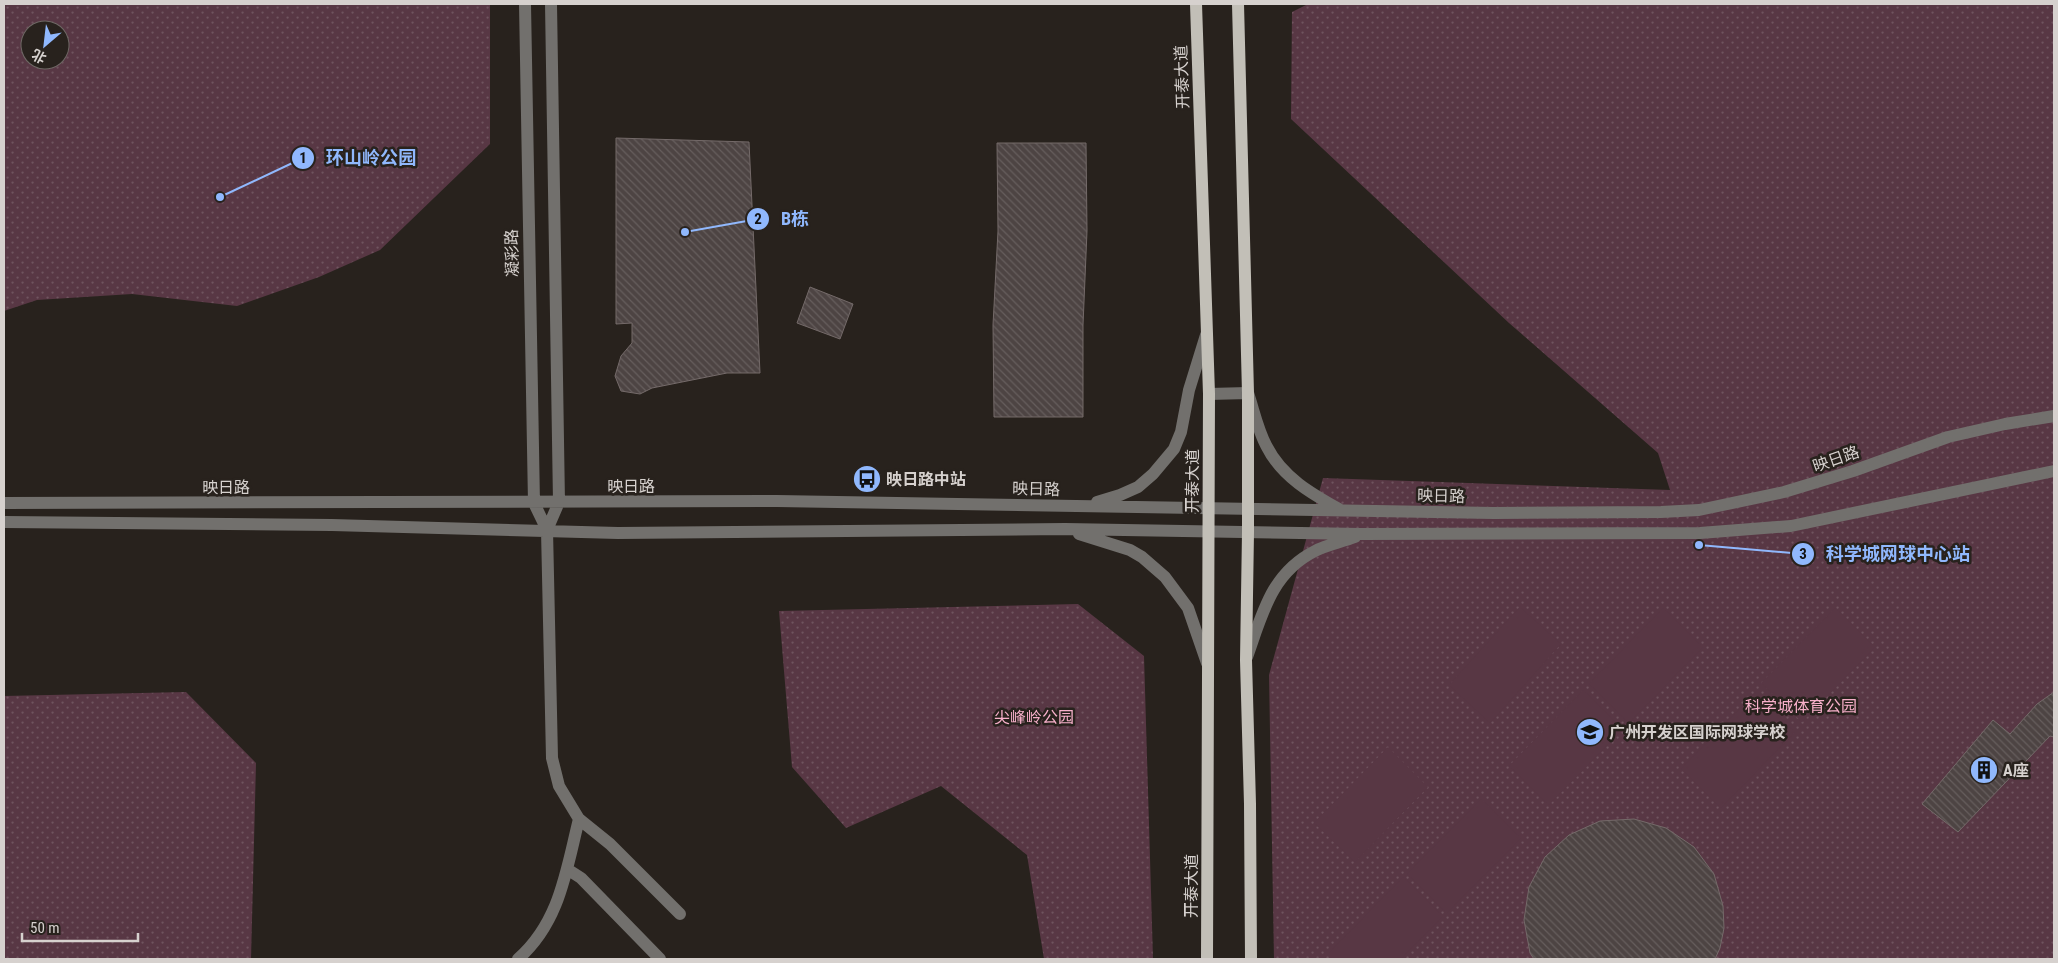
<svg xmlns="http://www.w3.org/2000/svg" width="2058" height="963" font-family="'Roboto Condensed','Noto Sans SC',sans-serif">
	<style>
		.green { fill: url(#green-dots); fill-rule: evenodd }
		.pitch { fill: #583744 }
		.building { fill: url(#building-back-hatch); stroke: #746a69 }
		.lines { fill: none; stroke-linecap: round; stroke-linejoin: round }
		.minor { stroke: #72706d; stroke-width: 12 }
		.major { stroke: #c2bfb7; stroke-width: 12 }
		.labels { text-anchor: middle; dominant-baseline: central; stroke-width: 5; stroke-linejoin: round; paint-order: stroke }
		.street-label { font-size: 16px; fill: #d6d1ce; stroke: #28221d }
		.poi-label { font-size: 16px; font-weight: bold; fill: #d6d1ce; stroke: #28221d; text-anchor: start }
		.park-label { font-size: 16px; fill: #f7b0ca; stroke: #28221d }
		.leader { fill: none; stroke: #90b8fd; stroke-width: 2 }
		.callout-dot { fill: #90b8fd; stroke: #28221d; stroke-width: 2 }
		.mark-label { font-size: 15px; text-anchor: middle; font-weight: bold; fill: #111 }
		.callout-label { font-size: 18px; text-anchor: middle; font-weight: bold; fill: #90b8fd; stroke: #28221d; stroke-width: 5; stroke-linejoin: round; paint-order: stroke }
	</style>
	<defs>
		<pattern id="green-dots" width="8" height="8" patternUnits="userSpaceOnUse" patternTransform="scale(1.25)"><rect width="8" height="8" fill="#583744"/><path d="M2 2h.1M6 6h.1" fill="none" stroke="#6f535e" stroke-width="1.8" stroke-linecap="round"/></pattern>
		<pattern id="building-back-hatch" width="6" height="6" patternUnits="userSpaceOnUse" patternTransform="scale(1.25)"><rect width="6" height="6" fill="#4d4443"/><path d="M-1 5l2 2M0 0l6 6M5-1l2 2" fill="none" stroke="#665e5d"/></pattern>
	</defs>
	<rect width="100%" height="100%" fill="#28221d"/>
	<path class="green" d="M4,4H490V144L380,250L319,277L237,306L132,294L37,300L4,311ZM30,30H60V60H30Z
		M1308,4H2054V959H1274L1269,675L1323,478L1670,490L1658,453L1509,323L1291,119L1292,12Z
		M1078,604L1144,656L1153,959H1044L1027,855L941,786L846,828L792,767L779,611Z
		M186,692L256,763L251,959H4V696Z"/>
	<path class="pitch" d="M1520,607L1561,644L1490,723L1449,685Z
		M1663,608L1703,647L1629,723L1589,684Z
		M1835,608L1875,647L1802,722L1761,683Z
		M1583,690L1623,729L1549,805L1509,766Z
		M1755,693L1795,732L1721,808L1681,769Z
		M1388,747L1428,787L1355,862L1314,823Z
		M1481,799L1521,838L1447,913L1407,874Z
		M1403,877L1443,916L1401,959H1335L1329,953Z"/>
	<path class="building" d="M616,138L749,142L760,373H727L652,388L640,394L621,391L615,376L621,356L632,343V323L616,324Z
		M997,143H1086L1087,231L1083,325V417H994L993,325L998,231Z
		M810,287L853,304L840,339L797,323Z
		M2054,692V737L2050,736L1958,832L1922,804L1993,720L2010,734L2037,704Z
		M1634,819L1666,828L1694,847L1714,874L1723,906L1724,928L1720,948L1715,959H1534L1530,953L1524,920L1529,887L1545,857L1569,835L1600,821Z"/>
	<g class="lines">
		<path class="minor" d="M525,4L534,503L547,530L552,758L559,786L579,819L610,844L680,914
			M1209,394L1248,393C1254,411 1258,431 1267,447C1282,477 1312,494 1339,509
			M1097,502L1120,495L1138,487L1153,474L1174,449L1181,432L1189,390L1206,335
			M4,503L777,501L1494,513L1661,512L1699,510L1784,492L1853,471L1948,437L2005,424L2054,416
			M4,522L332,525L618,533L1065,529L1361,534L1700,533L1791,526L2054,471
			M547,530L559,502L551,4
			M1079,534L1130,550L1142,557L1165,577L1188,608L1207,663
			M1247,657C1262,615 1271,573 1315,551C1327,545 1342,542 1355,537
			M567,869L581,878L660,959
			M518,959C560,922 566,871 579,819"/>
		<path class="major" d="M1196,4L1209,394L1207,959
			M1238,4L1248,393V532L1246,660L1250,804L1251,959"/>
	</g>
	<defs>
		<symbol id="bus-disc" viewBox="-11 -11 22 22"><circle r="9.5" fill="#90b8fd" stroke="#28221d"/><path d="M-5-6H5V4H4V6H2V4H-2V6H-4V4H-5ZM-3.5-4V0h7V-4ZM-3.5 1.2v1.5H-2V1.2ZM2 1.2v1.5H3.5V1.2Z" fill="#111"/></symbol>
		<symbol id="school-disc" viewBox="-11 -11 22 22"><circle r="9.5" fill="#90b8fd" stroke="#28221d"/><path d="M0-5L7-2L0 1L-7-2ZM-4 1L0 2.5L4 1V4Q0 6-4 4Z" fill="#111"/></symbol>
		<symbol id="building-disc" viewBox="-11 -11 22 22"><circle r="9.5" fill="#90b8fd" stroke="#28221d"/><path d="M-4-6H4V6H1V3H-1V6H-4ZM-2.5-4.3h1.7v1.8h-1.7ZM.8-4.3h1.7v1.8H.8ZM-2.5-1h1.7V.8h-1.7ZM.8-1h1.7V.8H.8Z" fill="#111"/></symbol>
	</defs>
	<g fill-rule="evenodd">
		<use href="#bus-disc" x="851" y="463" width="32" height="32"/>
		<use href="#school-disc" x="1574" y="716" width="32" height="32"/>
		<use href="#building-disc" x="1968" y="754" width="32" height="32"/>
	</g>
	<g class="labels">
		<g class="street-label">
			<text transform="translate(1182 77) rotate(-92)">开泰大道</text>
			<text transform="translate(512 253) rotate(-91)">凝彩路</text>
			<text transform="translate(1836 459) rotate(-19)">映日路</text>
			<text transform="translate(1192 481) rotate(-90)">开泰大道</text>
			<text x="631" y="486">映日路</text>
			<text x="226" y="487">映日路</text>
			<text transform="translate(1036 489) rotate(1)">映日路</text>
			<text transform="translate(1441 496) rotate(1)">映日路</text>
			<text transform="translate(1191 886) rotate(-90)">开泰大道</text>
		</g>
		<g class="poi-label">
			<text x="886" y="479">映日路中站</text>
			<text x="1609" y="732">广州开发区国际网球学校</text>
			<text x="2003" y="770">A座</text>
		</g>
		<g class="park-label">
			<text x="1801" y="706">科学城体育公园</text>
			<text x="1034" y="717">尖峰岭公园</text>
		</g>
	</g>
	<path class="leader" d="M220 197L303 158M685 232L758 219M1699 545L1803 554"/>
	<g class="callout-dot">
		<circle cx="220" cy="197" r="5"/>
		<circle cx="685" cy="232" r="5"/>
		<circle cx="1699" cy="545" r="5"/>
		<circle cx="303" cy="158" r="12"/>
		<circle cx="758" cy="219" r="12"/>
		<circle cx="1803" cy="554" r="12"/>
	</g>
	<g class="mark-label">
		<text x="303" y="163">1</text>
		<text x="758" y="224">2</text>
		<text x="1803" y="559">3</text>
	</g>
	<g class="callout-label">
		<text x="371" y="164">环山岭公园</text>
		<text x="795" y="225">B栋</text>
		<text x="1898" y="560">科学城网球中心站</text>
	</g>
	<rect width="2058" height="963" fill="none" stroke="#d6d1ce" stroke-width="10"/>
	<g transform="translate(45 45) rotate(208)"><circle r="24" fill="#28221d" stroke="#6e6864"/>
	<path d="M0-4L9 19L0 12L-9 19Z" fill="#90b8fd"/>
	<text y="-8" font-size="14" font-weight="bold" text-anchor="middle" fill="#d6d1ce">北</text>
	</g>
	<path d="M22 933v8h116v-8" fill="none" stroke="#d6d1ce" stroke-width="2.5"/>
	<text x="30" y="933" font-size="15" fill="#d6d1ce" stroke="#28221d" stroke-width="4" paint-order="stroke">50 m</text>
</svg>
